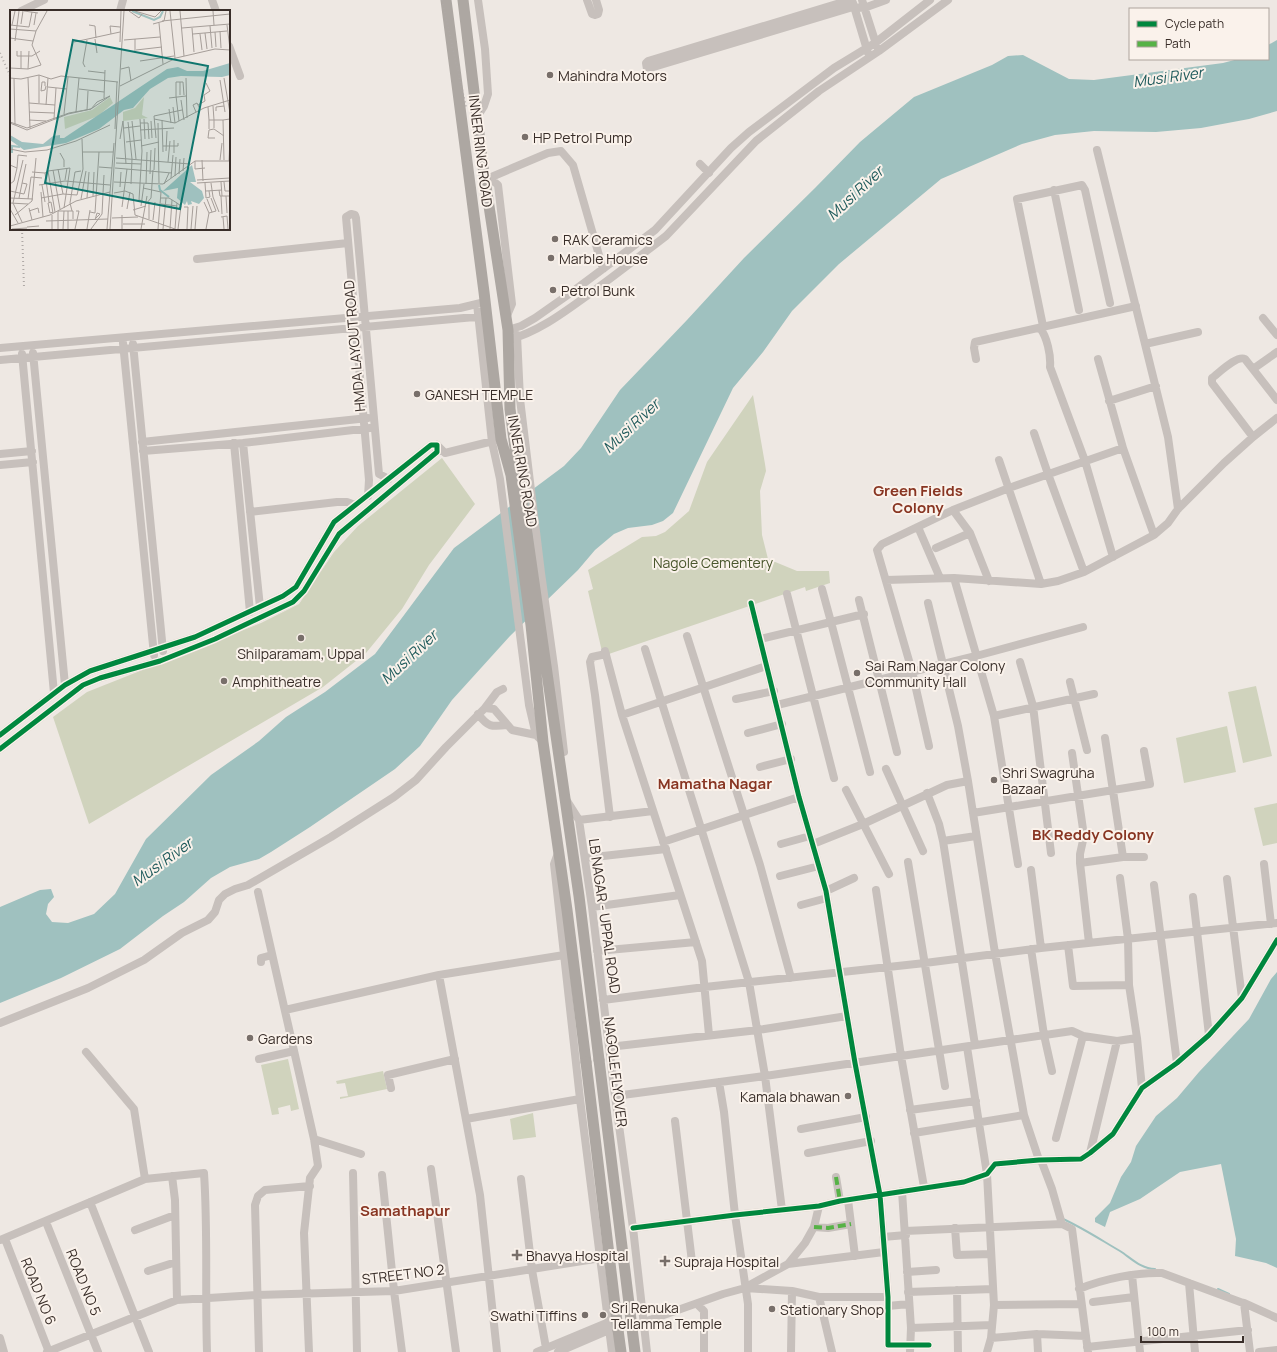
<svg xmlns="http://www.w3.org/2000/svg" width="1277" height="1352" font-family="Manrope,sans-serif">
	<style>
		.green { fill: #d0d3bd }
		.water { fill: #9fc1bf }
		.lines { fill: none; stroke-linecap: round; stroke-linejoin: round }
		.stream { stroke: #9fc1bf; stroke-width: 2 }
		.minor { stroke: #c7c0bc; stroke-width: 8 }
		.highway { stroke: #ada7a2; stroke-width: 11 }
		.rail { stroke: #afa9a6; stroke-width: 2; stroke-dasharray: 1 3; stroke-linecap: butt }
		.highway-bridge { stroke: #ada7a2; stroke-width: 11 }
		.quiet { stroke: #56b246; stroke-width: 4; stroke-dasharray: 8 4; stroke-linecap: butt }
		.cycleway-casing { stroke: #faf2eb; stroke-width: 8 }
		.cycleway { stroke: #00873e; stroke-width: 5 }
		.poi-dot { fill: #786f6a; stroke: #faf2eb; stroke-width: 1.5 }
		.labels { text-anchor: middle; dominant-baseline: central; stroke-width: 4; stroke-linejoin: round; paint-order: stroke }
		.poi-label { font-size: 14px; fill: #392e29; stroke: #faf2eb; text-anchor: start }
		.street-label { font-size: 14px; fill: #392e29; stroke: #faf2eb }
		.park-label { font-size: 14px; fill: #4a572d; stroke: #faf2eb }
		.water-label { font-size: 15px; font-style: italic; fill: #1e5a5b; stroke: #faf2eb }
		.neighbourhood-label { font-size: 15px; font-weight: bold; fill: #883522; stroke: #faf2eb }
		.inset-river { fill: none; stroke: #9fc1bf; stroke-width: 2 }
		.inset-road { fill: none; stroke: #a69e99; stroke-width: 1 }
		.view { fill: #0f766e; fill-opacity: 0.15; stroke: #0f766e; stroke-width: 2 }
		.inset-edge { fill: none; stroke: #392e29; stroke-width: 2 }
	</style>
	<rect width="100%" height="100%" fill="#eee8e3"/>
	<path class="green" d="M753,395L765,464L766,471L760,491L762,535L768,559L797,571H829L830,583L806,591L805,587L603,656L588,591L593,589L588,570L642,537L656,536L665,532L689,511L707,462Z
		M442,458L475,504L429,565L402,609L366,653L323,687L89,824L53,717L87,692L261,623L299,604L334,552L358,526Z
		M1256,686L1272,756L1243,763L1228,692Z
		M1227,726L1236,772L1184,783L1176,738Z
		M1277,803V843L1263,846L1254,808Z
		M288,1059L299,1109L291,1111L290,1105L278,1108L279,1114L272,1115L261,1065Z
		M383,1071L387,1089L340,1099V1097L348,1096L345,1083L337,1084L336,1081Z
		M533,1113L536,1137L513,1140L510,1119Z"/>
	<path class="water" d="M1277,40V111L1249,119L1201,128L1156,132L1094,131L1055,135L1022,144L941,179L839,264L792,311L763,352L733,388L673,513L663,521L652,525L628,528L614,534L595,550L578,570L510,636L452,700L420,746L395,769L310,827L271,852L259,859L230,867L211,878L184,902L163,916L120,949L61,978L0,1003V907L40,890L51,889L54,897L48,904L46,914L52,922L68,923L94,914L115,894L146,839L211,775L259,741L286,717L325,692L375,654L454,548L564,466L581,448L620,390L687,320L744,258L815,188L860,142L914,97L992,65L1008,56L1023,55L1069,79L1094,80L1223,63L1238,59H1268V45Z
		M1277,972V1268L1266,1263L1235,1256L1236,1239L1221,1164L1180,1172L1140,1199L1110,1212L1105,1227L1095,1222V1218L1110,1203L1121,1177L1131,1162L1136,1146L1156,1116L1177,1098L1199,1072L1249,1019L1271,979Z"/>
	<g class="lines">
		<path class="stream" d="M1063,1219C1083,1228 1101,1240 1120,1251C1131,1258 1141,1269 1155,1269
			M1218,1289L1229,1294"/>
		<path class="minor" d="M212,0L216,11
			M587,0L592,14L595,15L598,14L599,10L596,0
			M850,0L648,61L646,63L647,69L853,7L864,8L886,0
			M862,0L877,47
			M853,3L868,53
			M21,11L44,0
			M120,11L123,0
			M229,46L240,76
			M477,117L484,106L488,94L485,49L478,0
			M1097,150L1168,437L1178,509
			M700,164L709,173
			M486,175L498,185L512,304L506,318
			M489,178L548,153L561,151L573,165L603,269
			M1054,190L1079,310
			M197,259L348,243
			M477,304L492,442L500,479L529,705L536,735L543,742
			M1263,318L1277,335
			M1043,326L1017,199L1082,185L1085,190L1110,303
			M1040,328C1047,337 1051,355 1050,367L1085,461L1113,557
			M508,330L521,326L535,318L572,292L655,230L731,148L749,132L834,68L875,43L930,0
			M517,335L520,399L541,573L554,666L564,752
			M508,340C538,332 563,313 588,295C614,276 640,256 666,236L756,141L819,91L879,51L948,0
			M123,343L154,655
			M133,344L163,651
			M1145,344L1198,332
			M0,348L460,308L485,302
			M33,353L65,685
			M22,354L54,693
			M976,359L974,348L975,342L1136,306
			M1098,359L1123,448L1154,535
			M0,360L486,316
			M1253,369L1277,352
			M1109,401L1156,386
			M1034,433L1048,474L1084,572
			M1253,437L1212,383V378C1220,372 1237,355 1245,359L1277,400
			M142,442L368,418
			M234,443L250,612
			M243,443L260,607
			M437,445L445,453L497,440
			M143,451L243,443L370,428
			M0,454L32,451
			M999,460L1041,584
			M0,465L33,462
			M368,496L369,480L346,217L351,214L355,215L356,218L379,474L389,479
			M953,510L970,533L989,581
			M250,512L337,502H347L355,505
			M918,527L940,578
			M936,548L970,533
			M954,578L994,716L1018,864
			M886,580L954,578L1041,584L1058,581L1084,572L1154,535L1168,523L1178,509L1224,463L1253,437L1277,418
			M822,589L831,622L864,614
			M787,594L834,778
			M859,600L897,752
			M751,603L799,797L826,891L855,1063L880,1195L888,1297V1345H929
			M928,603L958,726L968,781L995,953L1024,1115L1039,1160
			M687,636L760,865L791,978
			M760,639L831,622L870,772
			M645,649L749,982L765,1076L782,1210
			M605,651L622,715L702,961L709,1035
			M606,654L592,657L590,662L595,695L610,817
			M1020,662L1033,706L1051,853
			M1070,682L1087,750
			M503,689L497,692L485,708L494,709L512,730L536,735
			M736,699L774,691
			M777,705L976,656L1083,627
			M478,714C488,727 491,727 507,725
			M622,715L766,666
			M994,716L1094,694
			M748,733L782,724
			M0,735L65,685L90,671L195,637L283,596L296,587L334,522L431,445H437V452L339,534L304,591L293,602L215,639L160,661L100,678L83,685L0,749
			M1105,738L1123,857
			M929,746L912,671L877,550L882,544L953,510L1009,488L1123,448
			M1072,753L1084,836L1080,854V863L1089,943
			M760,767L791,759
			M886,769L923,851
			M846,790L889,874
			M927,793L939,824L943,841L976,836
			M567,801L579,820L592,907L615,1096L633,1228L647,1352
			M973,813L1150,784L1144,751
			M579,820L653,811
			M943,841L975,1045
			M663,842L799,797
			M781,844L810,836
			M813,844L863,824L947,785L968,781
			M558,853L554,864L580,1099L612,1352
			M585,858L666,849
			M908,862L945,1086
			M1080,863L1123,857H1144
			M1264,864L1271,924
			M1031,870L1041,948
			M780,876L819,866
			M1120,878L1128,939L1129,985L1137,1038L1142,1088
			M1227,879L1242,998
			M1154,885L1177,1063
			M876,890L901,1056L924,1187
			M826,891L854,878
			M258,892L314,1139L318,1166L310,1178L304,1233L309,1352
			M1193,897L1209,1035
			M801,905L827,898
			M592,907L680,895
			M1068,945L1073,986L1129,985
			M1031,949L1044,1035L1052,1071
			M597,951L696,942
			M261,962V958L272,955
			M439,975L480,1195L497,1352
			M603,1000L705,987L925,963L1041,948L1277,923
			M285,1010L439,975L564,955
			M0,1023L88,988L144,960L182,933L208,920L215,912L219,900L225,894L235,889L248,885L331,837L394,797L416,780L446,747L485,708
			M609,1047L758,1030L847,1016
			M967,1047L987,1174L994,1305L991,1338L987,1352
			M86,1052L134,1109L145,1179
			M259,1059L294,1051
			M719,1082L724,1112L735,1215L748,1304V1352
			M391,1088L388,1075L455,1059
			M615,1096L765,1076L1072,1031L1083,1036L1117,1041L1137,1038
			M910,1110L976,1101
			M466,1119L580,1099
			M675,1121L692,1262
			M801,1129L866,1117
			M914,1133L1024,1115
			M1056,1138L1083,1036
			M314,1139L361,1154
			M808,1153L871,1141
			M1090,1153L1117,1041
			M1041,1160L1052,1189L1062,1224
			M431,1169L456,1352
			M353,1173L357,1352
			M382,1175L394,1291L402,1352
			M172,1176L175,1200L177,1300
			M836,1177L840,1201
			M521,1179L532,1270L546,1348
			M902,1191L911,1328L910,1352
			M848,1200L855,1256
			M90,1202L149,1352
			M46,1222L98,1352
			M814,1227L828,1228L851,1224
			M633,1228L735,1215L819,1206L840,1201L964,1182L987,1174L995,1164L1039,1160L1081,1159L1090,1153L1113,1134L1142,1088L1177,1063L1209,1035L1242,998L1277,940
			M955,1228L957,1255L991,1254
			M135,1230L175,1215
			M905,1231L1062,1224L1072,1229L1088,1352
			M883,1237L906,1235
			M5,1239L49,1352
			M0,1240L145,1179L204,1173C208,1232 205,1292 207,1352
			M788,1264L884,1252
			M148,1271L176,1262
			M907,1272L936,1270
			M1132,1275L1140,1352
			M1189,1283L1195,1352
			M746,1287L788,1264L805,1243L814,1227L819,1206
			M1079,1289C1103,1279 1137,1272 1162,1273L1243,1303H1244L1250,1352
			M957,1290L958,1352
			M908,1292L993,1289
			M819,1297H888
			M1093,1302L1134,1297
			M1244,1303L1277,1318
			M697,1304L704,1311V1352
			M994,1305L1081,1304
			M888,1306L909,1304
			M644,1322L723,1294L745,1288L792,1291L819,1297L832,1352
			M911,1328L992,1325
			M1037,1334L1038,1352
			M0,1338L4,1352
			M991,1338L1037,1334L1086,1336
			M1087,1347L1248,1330
			M47,1352L177,1300L257,1295L394,1291L601,1258
			M259,1352L255,1205L258,1196L265,1190L310,1186
			M537,1352L609,1322
			M558,1352L609,1330
			M791,1352L792,1291
			M1259,1352L1277,1350"/>
		<path class="highway" d="M446,0L484,292L501,439L511,475L531,625L543,742L567,910L586,1062
			M463,0L483,167L508,330L510,409L518,471L579,896L599,1060
			M632,1328L635,1352
			M618,1330L621,1352"/>
		<path class="rail" d="M442,0L466,107
			M0,53L11,78
			M22,229L24,287"/>
		<path class="highway-bridge" d="M599,1060L632,1328
			M586,1062L618,1330"/>
		<path class="quiet" d="M836,1177L840,1201
			M814,1227L828,1228L851,1224"/>
		<defs>
			<path id="cycleway" d="M751,603L799,797L826,891L855,1063L880,1195L888,1297V1345H929
				M0,735L65,685L90,671L195,637L283,596L296,587L334,522L431,445H437V452L339,534L304,591L293,602L215,639L160,661L100,678L83,685L0,749
				M633,1228L735,1215L819,1206L840,1201L964,1182L987,1174L995,1164L1039,1160L1081,1159L1090,1153L1113,1134L1142,1088L1177,1063L1209,1035L1242,998L1277,940"/>
		</defs>
		<use href="#cycleway" class="cycleway-casing"/>
		<use href="#cycleway" class="cycleway"/>
	</g>
	<g class="poi-dot">
		<circle cx="550" cy="75" r="4"/>
		<circle cx="525" cy="137" r="4"/>
		<circle cx="555" cy="239" r="4"/>
		<circle cx="551" cy="258" r="4"/>
		<circle cx="553" cy="290" r="4"/>
		<circle cx="417" cy="394" r="4"/>
		<circle cx="301" cy="638" r="4"/>
		<circle cx="857" cy="673" r="4"/>
		<circle cx="224" cy="681" r="4"/>
		<circle cx="994" cy="780" r="4"/>
		<circle cx="250" cy="1038" r="4"/>
		<circle cx="848" cy="1096" r="4"/>
		<path d="M515 1249h4v4h4v4h-4v4h-4v-4h-4v-4h4z"/>
		<path d="M663 1255h4v4h4v4h-4v4h-4v-4h-4v-4h4z"/>
		<circle cx="772" cy="1309" r="4"/>
		<circle cx="585" cy="1315" r="4"/>
		<circle cx="603" cy="1315" r="4"/>
	</g>
	<g class="labels">
		<g class="poi-label">
			<text x="558" y="75">Mahindra Motors</text>
			<text x="533" y="137">HP Petrol Pump</text>
			<text x="563" y="239">RAK Ceramics</text>
			<text x="559" y="258">Marble House</text>
			<text x="561" y="290">Petrol Bunk</text>
			<text x="425" y="394">GANESH TEMPLE</text>
			<text x="301" y="653" text-anchor="middle">Shilparamam, Uppal</text>
			<text x="865" y="665">Sai Ram Nagar Colony<tspan x="865" dy="16">Community Hall</tspan></text>
			<text x="232" y="681">Amphitheatre</text>
			<text x="1002" y="772">Shri Swagruha<tspan x="1002" dy="16">Bazaar</tspan></text>
			<text x="258" y="1038">Gardens</text>
			<text x="840" y="1096" text-anchor="end">Kamala bhawan</text>
			<text x="526" y="1255">Bhavya Hospital</text>
			<text x="674" y="1261">Supraja Hospital</text>
			<text x="611" y="1307">Sri Renuka<tspan x="611" dy="16">Tellamma Temple</tspan></text>
			<text x="780" y="1309">Stationary Shop</text>
			<text x="577" y="1315" text-anchor="end">Swathi Tiffins</text>
		</g>
		<g class="street-label">
			<text transform="translate(481 151) rotate(83)">INNER RING ROAD</text>
			<text transform="translate(354 346) rotate(-95)">HMDA LAYOUT ROAD</text>
			<text transform="translate(523 471) rotate(80)">INNER RING ROAD</text>
			<text transform="translate(605 916) rotate(82)">LB NAGAR - UPPAL ROAD</text>
			<text transform="translate(616 1072) rotate(83)">NAGOLE FLYOVER</text>
			<text transform="translate(403 1274) rotate(-7)">STREET NO 2</text>
			<text transform="translate(84 1282) rotate(68)">ROAD NO 5</text>
			<text transform="translate(39 1291) rotate(68)">ROAD NO 6</text>
		</g>
		<g class="park-label">
			<text x="713" y="562">Nagole Cementery</text>
		</g>
		<g class="water-label">
			<text transform="translate(1168 77) rotate(-8)">Musi River</text>
			<text transform="translate(855 193) rotate(-43)">Musi River</text>
			<text transform="translate(631 426) rotate(-43)">Musi River</text>
			<text transform="translate(409 657) rotate(-43)">Musi River</text>
			<text transform="translate(162 862) rotate(-36)">Musi River</text>
		</g>
		<g class="neighbourhood-label">
			<text x="918" y="490">Green Fields<tspan x="918" dy="17">Colony</tspan></text>
			<text x="715" y="783">Mamatha Nagar</text>
			<text x="1093" y="834">BK Reddy Colony</text>
			<text x="405" y="1210">Samathapur</text>
		</g>
	</g>
	<g transform="translate(10 10)">
		<rect width="220" height="220" fill="#eee8e3"/>
		<path d="M100,87L103,93L88,106L55,119L54,107L82,100ZM134,87L132,105L138,108L113,111V102L125,98Z" fill="#d0d3bd"/>
		<path d="M220,53V65L212,67L171,66L158,68L140,79L123,98L114,100L89,119L56,133L14,140L0,130V125L12,132L33,134L43,126L50,125V128H54L157,59L168,57L177,61H193ZM182,155L186,172H180L192,181L194,188L189,194L181,191L182,194L178,195L177,191L175,195L167,188L168,178L153,181Z" fill="#9fc1bf"/>
		<path class="inset-river" d="M122,1L144,10L150,7L153,1M2,143V136L10,137M149,175L150,180L159,187"/>
		<path class="inset-road" d="M14,1L28,3M119,1L129,8L132,4M125,1L145,7L151,1M160,1L165,48M170,1L174,46M203,1L204,15M152,11L220,4M149,13L153,54M11,14L13,1M143,14L154,11L156,1M0,15L19,17M2,15L5,1M24,15L26,3M79,15L85,16L86,28M217,15L220,39M200,16L202,38M19,17L22,2M172,18L220,14M182,18L184,42M0,19L26,21M210,21L211,38M205,22L206,37M195,23L197,39M101,24L100,16L110,17M183,24L217,21M190,24L192,40M0,28L23,31M85,29L87,43M125,29V43M114,30L150,27M5,31L9,1M64,32L110,22M110,32L111,1M126,40L152,37M7,41V46H22L30,41M11,41V59M130,51L164,46M75,57L73,53L77,30M0,58L18,59L31,55L22,35L26,21L37,1M18,59L19,41M111,59L119,57L121,71M78,61L95,63M29,65V93M0,68L11,69L29,65L41,69L51,66L108,72M4,68L5,115M18,68L20,118M176,68L177,108M214,68L220,103M210,70L215,102M170,72H173L174,85M170,72V85M35,76V72H32L31,81L35,80L36,76M110,76L166,48L205,39L220,40M38,77L57,79M69,79L94,82M166,86L169,111M166,86V72H170M94,88L95,60M159,88L176,86M171,90L174,110M19,93L45,95M36,95L38,68M188,95L195,91L194,85L200,81L196,73M163,97L165,113M198,97L199,110M159,99L161,113M77,100L78,81M206,101V97L214,96M19,102L44,103M66,102L69,68M186,102L183,95L187,93L190,99M54,104L58,67M44,109L46,78M130,109L132,141L129,190L133,191M134,109L135,129M144,109L165,113L194,98L220,90M19,110L36,111M152,110L153,142M113,111L116,154M122,111L126,149M141,111L142,128M0,112L17,118L59,103L81,99L87,92L100,86L81,99L58,104L17,120L0,113M118,112L122,149L121,174M130,113H138L139,129M148,113L149,173M114,118L130,116M204,118V110H213M105,119L107,72M199,119V110H204L203,96M130,120L164,118M146,128L144,106L172,100M205,128H198L199,120L204,119L214,126M110,129L113,111M116,132L131,130M131,136L149,132M153,136H168V133M0,139L15,142L37,140L66,131L100,115M156,141L157,121M72,142H103M50,143L54,150V157M164,143V130M106,148L180,154M192,150L193,171M210,150L212,133M214,150L213,110L220,109M185,151V159L195,158M219,151L220,128M158,152L160,131M106,153L131,154M0,155L7,158L4,171L0,174M89,157L102,158M7,158L8,145L17,146M105,158L162,163M48,159L53,184M43,160L50,199M144,160L145,138M38,161L60,158L54,198M38,161L45,202M38,161L35,163L39,192M173,161L174,148M22,162L35,163M140,164L141,140M169,164L170,149M165,166L166,147M161,168L163,145M55,170L57,158M187,170L220,168M104,172L153,174L185,151H220M211,172L212,186M214,172L215,181H220M187,173L220,171M195,173L196,188L200,187L199,181M201,173L203,187L209,202M136,174L137,142M154,174L159,163M29,175L55,171L100,175M32,175L35,192M110,177L111,162M133,178L151,182L148,219M209,180L210,186H220M0,181L14,184L17,174L12,173M196,181L212,180M31,182L33,207M93,183L94,165M104,183L115,181L123,184L125,205L165,219M83,186L84,162M211,186L212,204M216,186L217,203M0,188L23,189M9,188L16,154M31,188L53,184L67,185L73,159L72,129M77,188L79,162M151,188H159L167,193L165,219M18,189L21,167L32,168M71,189L76,161M197,189L202,202M22,191L26,148M194,192L199,203M0,193L18,194M167,193L171,196L168,219M136,194L141,188L143,160M151,194L167,196M131,196L134,174M112,197L117,159M174,197H178L177,219M19,198L22,210M0,199L8,213M117,199L120,182M123,200L136,196M19,201L28,198L29,203M62,201L60,193L65,162L71,161M43,202L40,203L38,193L41,192L43,203M80,202L85,203L89,142M5,205L22,191M112,205V219M211,207L217,206L218,219M213,207L214,219M102,208L128,207M139,209V193M85,210L87,203L90,204L86,208M143,210L145,192M36,211L98,209M12,212L3,193L13,150M113,214H135M0,216L40,205L66,191L100,182M17,217L29,216M2,219L17,218M42,219V205M48,219V201H63V209M53,219L54,201M58,219V201M65,219L69,201H66M77,219L80,200M81,219L92,204L93,184M97,219L104,133M100,219L114,1M131,219L137,186M153,219L156,188M160,219L162,190M181,219L183,196M185,219L187,196M196,219L199,203L206,201L201,188"/>
		<path class="view" d="M63,30L198,56L170,199L35,173Z"/>
		<rect width="220" height="220" class="inset-edge"/>
	</g>
	<rect x="1129" y="8" width="140" height="52" fill="#faf2eb" stroke="#ada49d"/>
	<rect x="1137" y="21" width="20" height="6" fill="#00873e" stroke="#ada49d"/>
	<text x="1165" y="28" font-size="12" fill="#392e29">Cycle path</text>
	<rect x="1137" y="41" width="20" height="6" fill="#56b246" stroke="#ada49d"/>
	<text x="1165" y="48" font-size="12" fill="#392e29">Path</text>
	<path d="M1141 1336v6h102v-6" fill="none" stroke="#392e29" stroke-width="2"/>
	<text x="1147" y="1336" font-size="12" fill="#392e29" stroke="#faf2eb" stroke-width="3" paint-order="stroke">100 m</text>
</svg>
